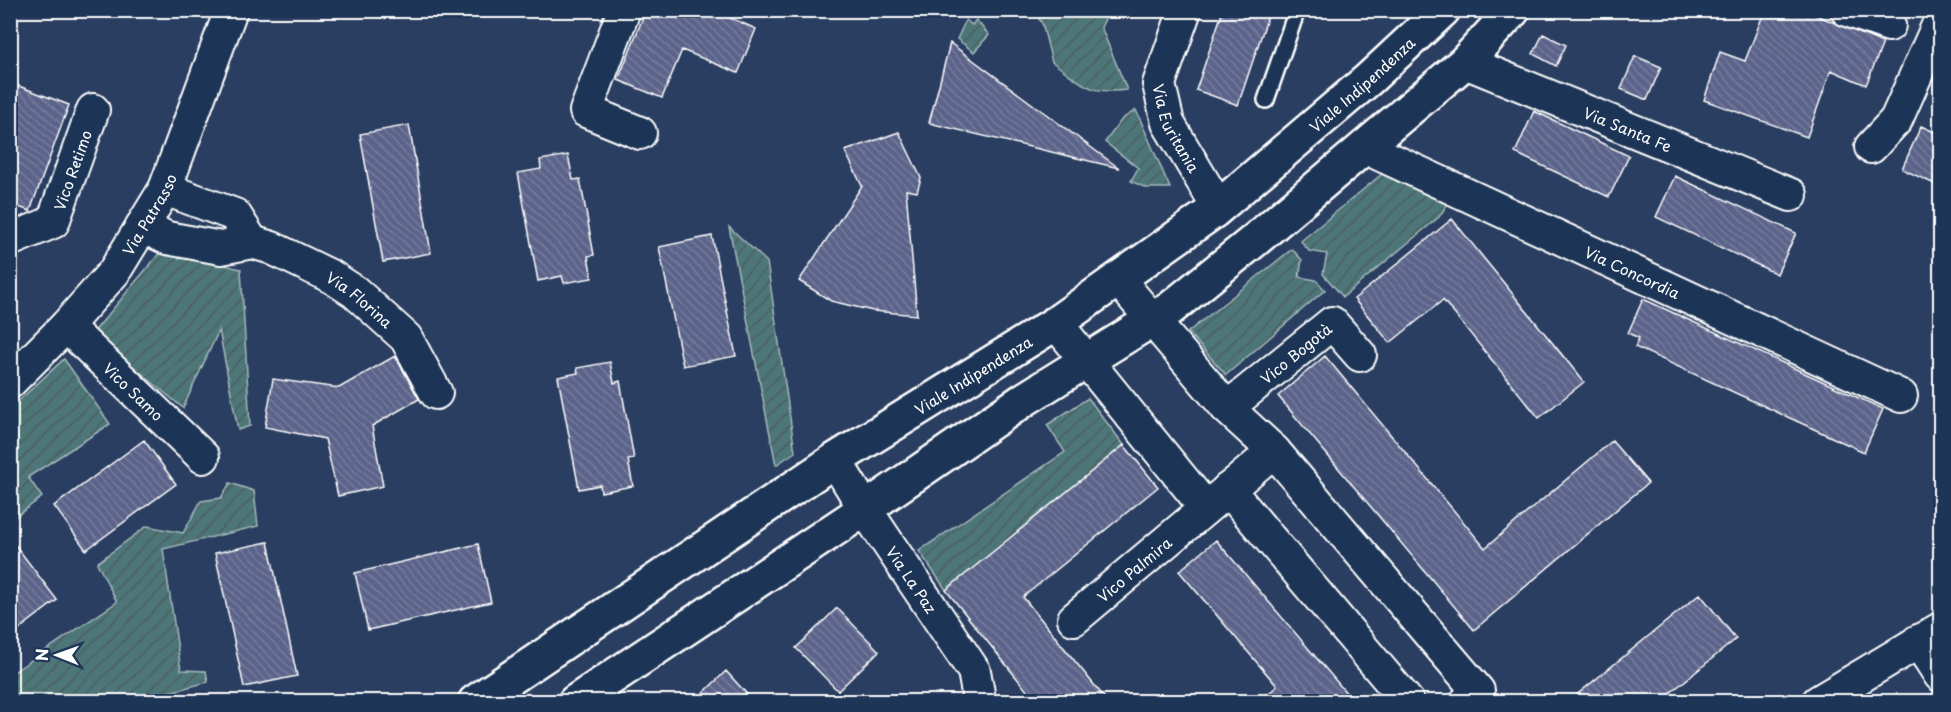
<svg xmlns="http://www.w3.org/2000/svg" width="1951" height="712" font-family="'Playpen Sans',sans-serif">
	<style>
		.garden { fill: url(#garden-furrows); stroke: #a6babc; stroke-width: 1.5 }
		.building { fill: url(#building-back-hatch); stroke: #fff; stroke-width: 1.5 }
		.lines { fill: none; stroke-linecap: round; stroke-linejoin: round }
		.service-casing { stroke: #fff; stroke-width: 20 }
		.minor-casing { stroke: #fff; stroke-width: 36 }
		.tertiary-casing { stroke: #fff; stroke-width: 38 }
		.service { stroke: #1d3557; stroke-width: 15 }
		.minor { stroke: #1d3557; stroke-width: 32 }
		.tertiary { stroke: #1d3557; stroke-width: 33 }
		.labels { text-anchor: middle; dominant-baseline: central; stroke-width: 6; stroke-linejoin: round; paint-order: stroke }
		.street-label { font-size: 15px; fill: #fff; stroke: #1d3557 }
	</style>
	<defs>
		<pattern id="garden-furrows" width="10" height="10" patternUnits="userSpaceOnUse" patternTransform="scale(1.5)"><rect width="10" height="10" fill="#4e7679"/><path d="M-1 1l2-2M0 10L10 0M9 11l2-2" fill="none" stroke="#4d5d5e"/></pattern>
		<pattern id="building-back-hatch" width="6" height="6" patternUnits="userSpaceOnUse" patternTransform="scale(1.5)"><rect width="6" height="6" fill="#5c648a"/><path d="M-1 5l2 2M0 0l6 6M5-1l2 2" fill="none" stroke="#747b9c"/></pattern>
	</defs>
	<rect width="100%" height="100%" fill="#2a3e61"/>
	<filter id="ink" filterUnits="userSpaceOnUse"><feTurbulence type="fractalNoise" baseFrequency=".0167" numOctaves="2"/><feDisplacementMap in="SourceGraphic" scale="12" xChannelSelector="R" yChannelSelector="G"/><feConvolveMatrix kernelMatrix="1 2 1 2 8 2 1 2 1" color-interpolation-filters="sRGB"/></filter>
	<g filter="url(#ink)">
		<path class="garden" d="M1033,11H1109L1101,27L1127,90C1087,95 1083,83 1052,62L1042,23Z
			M966,20L972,25L976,20L989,35L974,52L957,39Z
			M1136,110L1170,188H1146L1131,181L1138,168L1105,142L1122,119Z
			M1383,173L1450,200L1439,217L1343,297L1323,274L1327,254L1309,251L1301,241Z
			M729,227L767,262L795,452L776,465Z
			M1292,249L1302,260L1299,277L1316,280L1325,290L1226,375L1188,332Z
			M162,250L241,269L250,426L238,430L219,330L183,408L93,333Z
			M64,359L110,424L28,477L42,497L11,520V408Z
			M1088,398L1124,445L946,590L919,551L1065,452L1047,425Z
			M230,483L254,491L258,526L163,549L181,670L206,671L208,682L135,701H11V674L117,602L97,563L147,526L183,533L201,501L221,498Z"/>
		<path class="building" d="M646,10H712L756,29L738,73L682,50L662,98L618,80Z
			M1223,10H1270L1238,105L1196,90Z
			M1765,10H1804L1883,43L1866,85L1831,70L1807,137L1704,100L1720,52L1745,61Z
			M1543,34L1566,45L1556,66L1533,54Z
			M950,43L1119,168L929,123Z
			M1635,56L1661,67L1647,100L1621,89Z
			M16,85L69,105L30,211L10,204V100Z
			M1534,111L1629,156L1609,197L1515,153Z
			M409,125L431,253L383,262L360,134Z
			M1921,126L1941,135V187L1902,169Z
			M899,132L921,178L917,192L906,190L917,315L873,311L831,301L799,281L862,186L845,151Z
			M568,155L573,180L580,179L594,255L588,256L592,278L564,283L562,276L538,281L518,173L541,169L540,160Z
			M1675,176L1796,233L1777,274L1656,217Z
			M1452,219L1584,382L1539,418L1443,300L1390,343L1354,299Z
			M712,236L736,356L683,366L659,247Z
			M1643,299L1883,409L1864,452L1635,347L1639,338L1628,333Z
			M395,356L419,399L372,426L383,486L338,496L325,439L265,427L273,379L339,388Z
			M1325,356L1485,548L1612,441L1648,483L1474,630L1278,396Z
			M610,362L614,383L620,381L634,459L628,460L633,486L601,492L600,485L579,489L558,377L578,373L577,368Z
			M144,440L176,484L86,550L54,506Z
			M1124,445L1158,487L1023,597L1108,702H1036L946,590Z
			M10,538L57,600L10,636Z
			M1216,540L1354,702H1259L1277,686L1179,571Z
			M268,542L297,676L244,687L215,553Z
			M478,544L491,602L368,630L355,573Z
			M1700,594L1736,639L1659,702H1568Z
			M837,608L879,651L838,691L796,648Z
			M726,671L754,702H694Z"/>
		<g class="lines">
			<defs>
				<path id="service" d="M1266,100L1297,10"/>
				<g id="minor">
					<path d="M624,10L586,111L640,133"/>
					<path id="s1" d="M1185,10L1159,84L1168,123L1218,207"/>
					<path d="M1847,10L1889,25"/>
					<path id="s2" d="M1465,62L1791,195"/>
					<path id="s3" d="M1364,147L1901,396"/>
					<path d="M1871,147L1896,120L1940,21"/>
					<path d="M142,226L167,238L221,248L252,242L235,215L165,189"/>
					<path id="s4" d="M10,240L53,222L93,110"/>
					<path id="s5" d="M252,242L272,248L332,277L355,292L406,338L436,393"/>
					<path d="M1118,279L1227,408L1274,451L1478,691L1466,702"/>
					<path d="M1056,323L1205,507"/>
					<path id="s6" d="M66,326L203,457"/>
					<path id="s7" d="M10,382L66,326L114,272L165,189L231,10"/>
					<path id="s8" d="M1227,408L1332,323L1360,355"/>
					<path id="s9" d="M835,460L865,509L974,671L978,693L977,702"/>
					<path d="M1228,489L1408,702"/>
					<path id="s10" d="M1074,619L1274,451"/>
					<path d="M1918,641L1940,675"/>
					<path d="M1818,702L1940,629"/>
				</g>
				<g id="tertiary">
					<path id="s11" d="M475,702L835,460L1056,323L1214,211L1369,79L1443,10"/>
					<path d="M575,702L865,509L1025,399L1171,308L1255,240L1465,62L1513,10"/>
				</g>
			</defs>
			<use href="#service" class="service-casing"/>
			<use href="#minor" class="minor-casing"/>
			<use href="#tertiary" class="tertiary-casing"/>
			<use href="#service" class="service"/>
			<use href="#minor" class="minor"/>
			<use href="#tertiary" class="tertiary"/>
		</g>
	</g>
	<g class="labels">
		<g class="street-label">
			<text stroke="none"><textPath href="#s11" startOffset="1082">Viale Indipendenza</textPath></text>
			<text stroke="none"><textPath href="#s1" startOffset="126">Via Euritania</textPath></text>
			<text stroke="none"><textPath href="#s2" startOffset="176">Via Santa Fe</textPath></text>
			<text stroke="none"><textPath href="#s4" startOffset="102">Vico Retimo</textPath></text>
			<text stroke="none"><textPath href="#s7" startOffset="219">Via Patrasso</textPath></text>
			<text stroke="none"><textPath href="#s3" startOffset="296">Via Concordia</textPath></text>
			<text stroke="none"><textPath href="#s5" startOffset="123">Via Florina</textPath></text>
			<text stroke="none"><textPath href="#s8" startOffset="88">Vico Bogotà</textPath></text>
			<text stroke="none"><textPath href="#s11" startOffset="596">Viale Indipendenza</textPath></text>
			<text stroke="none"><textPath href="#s6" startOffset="94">Vico Samo</textPath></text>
			<text stroke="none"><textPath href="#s10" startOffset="78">Vico Palmira</textPath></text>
			<text stroke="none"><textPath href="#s9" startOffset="142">Via La Paz</textPath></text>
		</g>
	</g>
	<rect width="1951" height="712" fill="none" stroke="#1d3557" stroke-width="36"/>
	<rect x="18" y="18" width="1915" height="676" fill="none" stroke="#fff" stroke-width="2" filter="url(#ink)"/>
	<g transform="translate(57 655) rotate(271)" stroke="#1d3557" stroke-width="4.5" paint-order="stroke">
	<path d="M0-4.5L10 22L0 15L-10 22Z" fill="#ffffff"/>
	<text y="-9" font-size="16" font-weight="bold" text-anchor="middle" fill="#ffffff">N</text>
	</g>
</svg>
